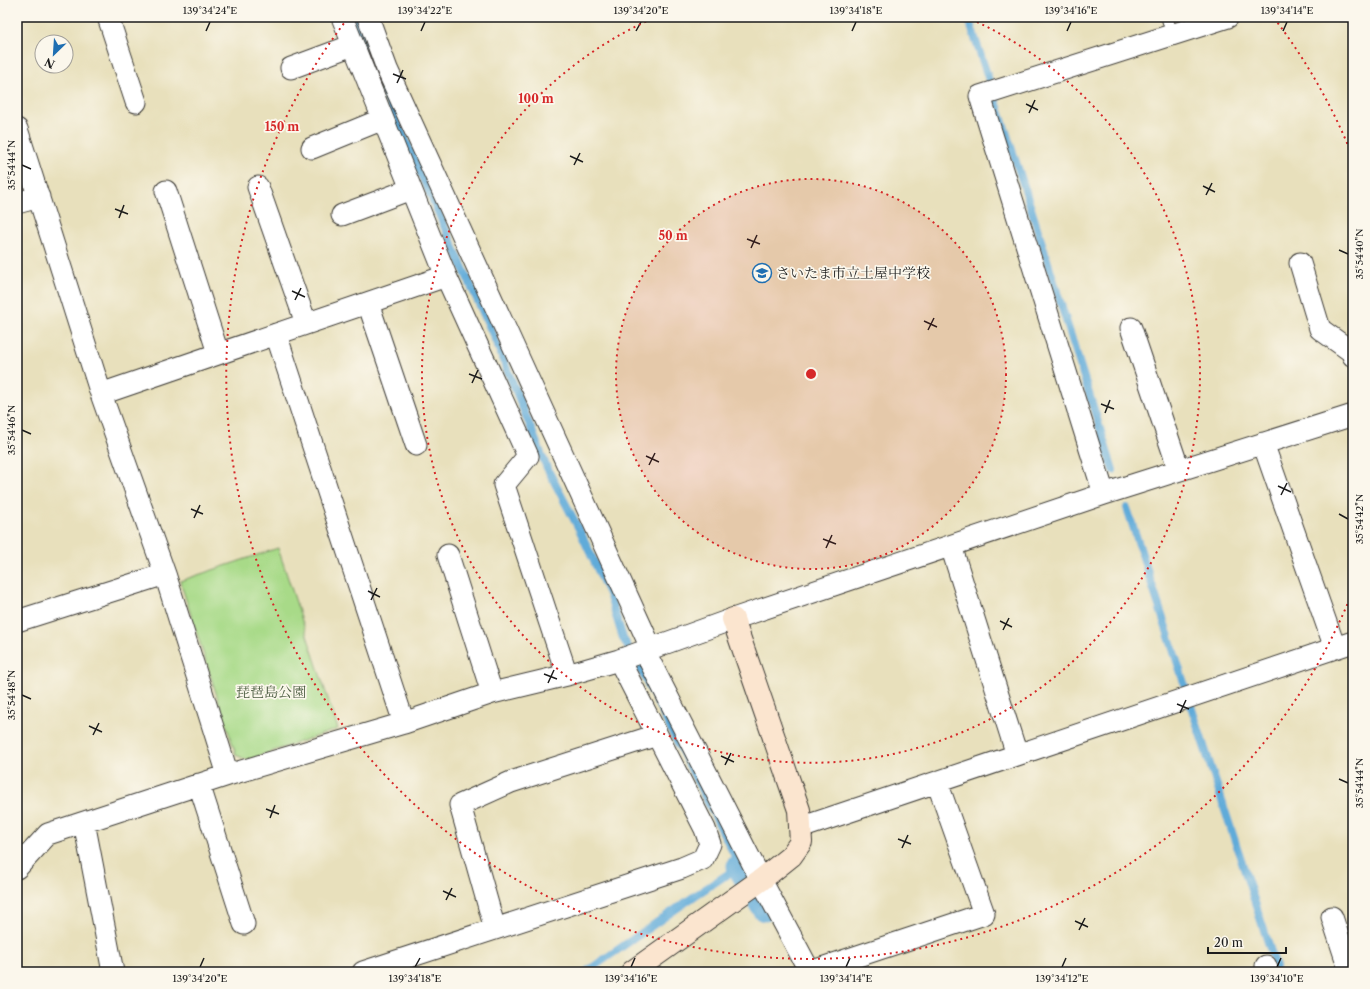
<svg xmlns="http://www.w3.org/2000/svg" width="1370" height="989" font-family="'Libre Caslon Text','Noto Serif JP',serif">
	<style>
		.green { fill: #a8da88; stroke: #627b52 }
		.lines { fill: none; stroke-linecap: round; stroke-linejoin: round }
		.stream { stroke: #60abd9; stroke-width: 8 }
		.canal { stroke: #60abd9; stroke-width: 27 }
		.lane-casing { stroke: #3b3934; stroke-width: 13 }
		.street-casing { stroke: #3b3934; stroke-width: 23 }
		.secondary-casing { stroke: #3b3934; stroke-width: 24 }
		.lane { stroke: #fff; stroke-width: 11 }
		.street { stroke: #fff; stroke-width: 21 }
		.secondary { stroke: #fbe5cf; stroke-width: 22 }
		.ticks { fill: none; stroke: #1c1c1c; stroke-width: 1.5 }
		.ring { fill: none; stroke: #d62828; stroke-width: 2; stroke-dasharray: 2 4 }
		.labels { text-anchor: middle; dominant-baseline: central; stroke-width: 3.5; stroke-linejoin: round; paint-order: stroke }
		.poi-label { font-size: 14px; fill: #1c1c1c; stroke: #fbf7ec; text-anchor: start }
		.park-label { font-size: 14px; fill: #4d5e42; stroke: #fbf7ec }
		.centre { fill: #d62828; stroke: #fbf7ec; stroke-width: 2 }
		.ring-label { font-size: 12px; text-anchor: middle; font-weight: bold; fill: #d62828; stroke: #fbf7ec; stroke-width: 3.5; stroke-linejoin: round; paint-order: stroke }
		.neatline { fill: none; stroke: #1c1c1c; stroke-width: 1.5 }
		.ticks-label { font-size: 10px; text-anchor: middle; fill: #1c1c1c }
	</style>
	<rect width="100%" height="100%" fill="#fbf7ec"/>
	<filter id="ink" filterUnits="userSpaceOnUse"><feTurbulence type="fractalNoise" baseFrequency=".025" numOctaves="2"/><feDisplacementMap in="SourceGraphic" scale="8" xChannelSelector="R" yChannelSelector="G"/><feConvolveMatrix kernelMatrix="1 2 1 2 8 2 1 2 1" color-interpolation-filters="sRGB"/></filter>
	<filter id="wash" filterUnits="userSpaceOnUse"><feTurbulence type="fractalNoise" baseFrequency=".012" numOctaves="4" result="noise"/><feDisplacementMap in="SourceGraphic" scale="16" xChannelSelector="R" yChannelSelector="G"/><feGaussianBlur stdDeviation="0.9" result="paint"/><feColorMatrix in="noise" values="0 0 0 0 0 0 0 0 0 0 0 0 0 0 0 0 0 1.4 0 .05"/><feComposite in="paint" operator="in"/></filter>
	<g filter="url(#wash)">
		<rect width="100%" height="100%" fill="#e8e0bc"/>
		<path class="green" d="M278,548L338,729L247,760L236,755L180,581Z"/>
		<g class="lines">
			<path class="stream" d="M355,17L375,72L494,337L547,468L580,531L609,594L623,638L643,674L740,866L696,895L586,972
				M968,17L1023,183L1113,470
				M1127,508L1186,689
				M1191,706L1276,967"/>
			<path class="canal" d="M740,866L765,908"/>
		</g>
	</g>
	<g filter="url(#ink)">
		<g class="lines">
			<defs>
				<path id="lane" d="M1167,17L1172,35"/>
				<path id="street" d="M108,17L136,102
					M342,17L446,276L528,456L504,485L567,675
					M368,17L387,69L651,648
					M291,68L353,45
					M17,129L101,394L165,574L228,775
					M312,148L383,119
					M258,187L306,323
					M166,191L218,353
					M17,203L39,197
					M342,215L411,189
					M1300,263L1320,329L1352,352L1353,356
					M368,303L416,445
					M1131,328L1179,470
					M276,334L404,723
					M101,394L446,276
					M1263,443L1335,648
					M1104,494L980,96L1228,17
					M951,546L1017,755
					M448,555L492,693
					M17,621L165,574
					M644,650L761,880L810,972
					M199,784L244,924
					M84,822L113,972
					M800,828L1353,642
					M17,868L48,834L228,775L404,723L492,693L567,675L619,660L733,619L1104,494L1353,415
					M1332,917L1350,972
					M495,929L460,805L511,782L657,735
					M1266,966L1268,972
					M363,972L682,868L703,859L710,844L705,829L619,660
					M810,972L984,914L937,782"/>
				<path id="secondary" d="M632,972L761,880L791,856L801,842L799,810L733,619"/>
			</defs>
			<use href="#lane" class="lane-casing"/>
			<use href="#street" class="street-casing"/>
			<use href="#secondary" class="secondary-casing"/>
			<use href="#lane" class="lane"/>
			<use href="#street" class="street"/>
			<use href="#secondary" class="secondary"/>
		</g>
	</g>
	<path class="ticks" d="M206,31L210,22M421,31L425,22M636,31L641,22M852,31L856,22M1067,31L1071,22M1283,31L1287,22M393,74L406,79M397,83L403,70M1026,104L1038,110M1029,113L1035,100M570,156L583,162M22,165L31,169M574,165L580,153M1203,186L1215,192M1206,195L1212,183M115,209L128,214M119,218L124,205M747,239L760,244M751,248L757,235M1339,250L1348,254M292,291L305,297M295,300L301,288M924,321L937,327M928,330L934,318M469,374L482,379M472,383L478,370M1101,404L1114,409M1105,413L1110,400M22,430L31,434M646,456L659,462M649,465L655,453M1278,486L1291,492M1281,495L1287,483M191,509L203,514M1339,514L1348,519M194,518L200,505M823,539L836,544M826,548L832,535M368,591L380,597M371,600L377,588M1000,621L1012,627M1003,630L1009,618M544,674L557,679M548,683L554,670M22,695L31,699M1177,704L1189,709M1180,713L1186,700M89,726L102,732M93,735L99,723M721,756L734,762M725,765L731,753M1339,779L1348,783M266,809L279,814M270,818L275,805M898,839L911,844M902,848L908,835M443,891L456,897M446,900L452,888M1075,921L1088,927M1079,930L1085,918M200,967L204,958M415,967L420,958M631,967L635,958M846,967L850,958M1062,967L1066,958M1277,967L1281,958"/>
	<circle cx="811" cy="374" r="195" fill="#d62828" fill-opacity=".12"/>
	<g class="ring">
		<circle cx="811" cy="374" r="195"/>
		<path d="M966 17A389 389 0 1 1 656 17"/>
		<path d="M1352 593A584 584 0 1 1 348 18M1274 18A584 584 0 0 1 1352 155"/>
	</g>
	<defs>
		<symbol id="school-ring" viewBox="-11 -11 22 22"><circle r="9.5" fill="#fbf7ec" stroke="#1f6fb2" stroke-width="1.5"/><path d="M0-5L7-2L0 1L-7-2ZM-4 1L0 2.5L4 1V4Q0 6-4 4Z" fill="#1f6fb2"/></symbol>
	</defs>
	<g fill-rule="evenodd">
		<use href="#school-ring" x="751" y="262" width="22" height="22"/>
	</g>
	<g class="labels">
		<g class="poi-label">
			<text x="776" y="273">さいたま市立土屋中学校</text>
		</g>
		<g class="park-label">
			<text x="271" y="692">琵琶島公園</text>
		</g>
	</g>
	<circle cx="811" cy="374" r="6" class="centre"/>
	<g class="ring-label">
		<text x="536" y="103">100 m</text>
		<text x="282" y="131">150 m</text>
		<text x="673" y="240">50 m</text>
	</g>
	<rect width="1370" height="989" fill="none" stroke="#fbf7ec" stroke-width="44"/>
	<g transform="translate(54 54) rotate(205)"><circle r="19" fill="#fbf7ec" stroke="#a29f99"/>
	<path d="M0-3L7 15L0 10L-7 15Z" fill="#1f6fb2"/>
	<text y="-6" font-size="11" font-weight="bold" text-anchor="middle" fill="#1c1c1c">N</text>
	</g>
	<path d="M1208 947v6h78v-6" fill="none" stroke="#1c1c1c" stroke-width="2"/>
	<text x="1214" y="947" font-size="12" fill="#1c1c1c" stroke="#fbf7ec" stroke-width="3" paint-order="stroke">20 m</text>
	<rect x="22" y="22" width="1326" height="945" class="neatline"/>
	<g class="ticks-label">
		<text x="210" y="14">139°34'24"E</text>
		<text x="425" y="14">139°34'22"E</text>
		<text x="641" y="14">139°34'20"E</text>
		<text x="856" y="14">139°34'18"E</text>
		<text x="1071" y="14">139°34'16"E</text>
		<text x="1287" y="14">139°34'14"E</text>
		<text transform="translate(11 165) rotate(-90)" y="4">35°54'44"N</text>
		<text transform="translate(1359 254) rotate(-90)" y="4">35°54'40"N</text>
		<text transform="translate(11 430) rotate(-90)" y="4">35°54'46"N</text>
		<text transform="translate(1359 519) rotate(-90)" y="4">35°54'42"N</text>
		<text transform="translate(11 695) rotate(-90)" y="4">35°54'48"N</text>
		<text transform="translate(1359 783) rotate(-90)" y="4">35°54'44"N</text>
		<text x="200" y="982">139°34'20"E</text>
		<text x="415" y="982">139°34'18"E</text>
		<text x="631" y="982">139°34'16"E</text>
		<text x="846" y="982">139°34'14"E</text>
		<text x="1062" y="982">139°34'12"E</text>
		<text x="1277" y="982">139°34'10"E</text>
	</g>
</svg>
